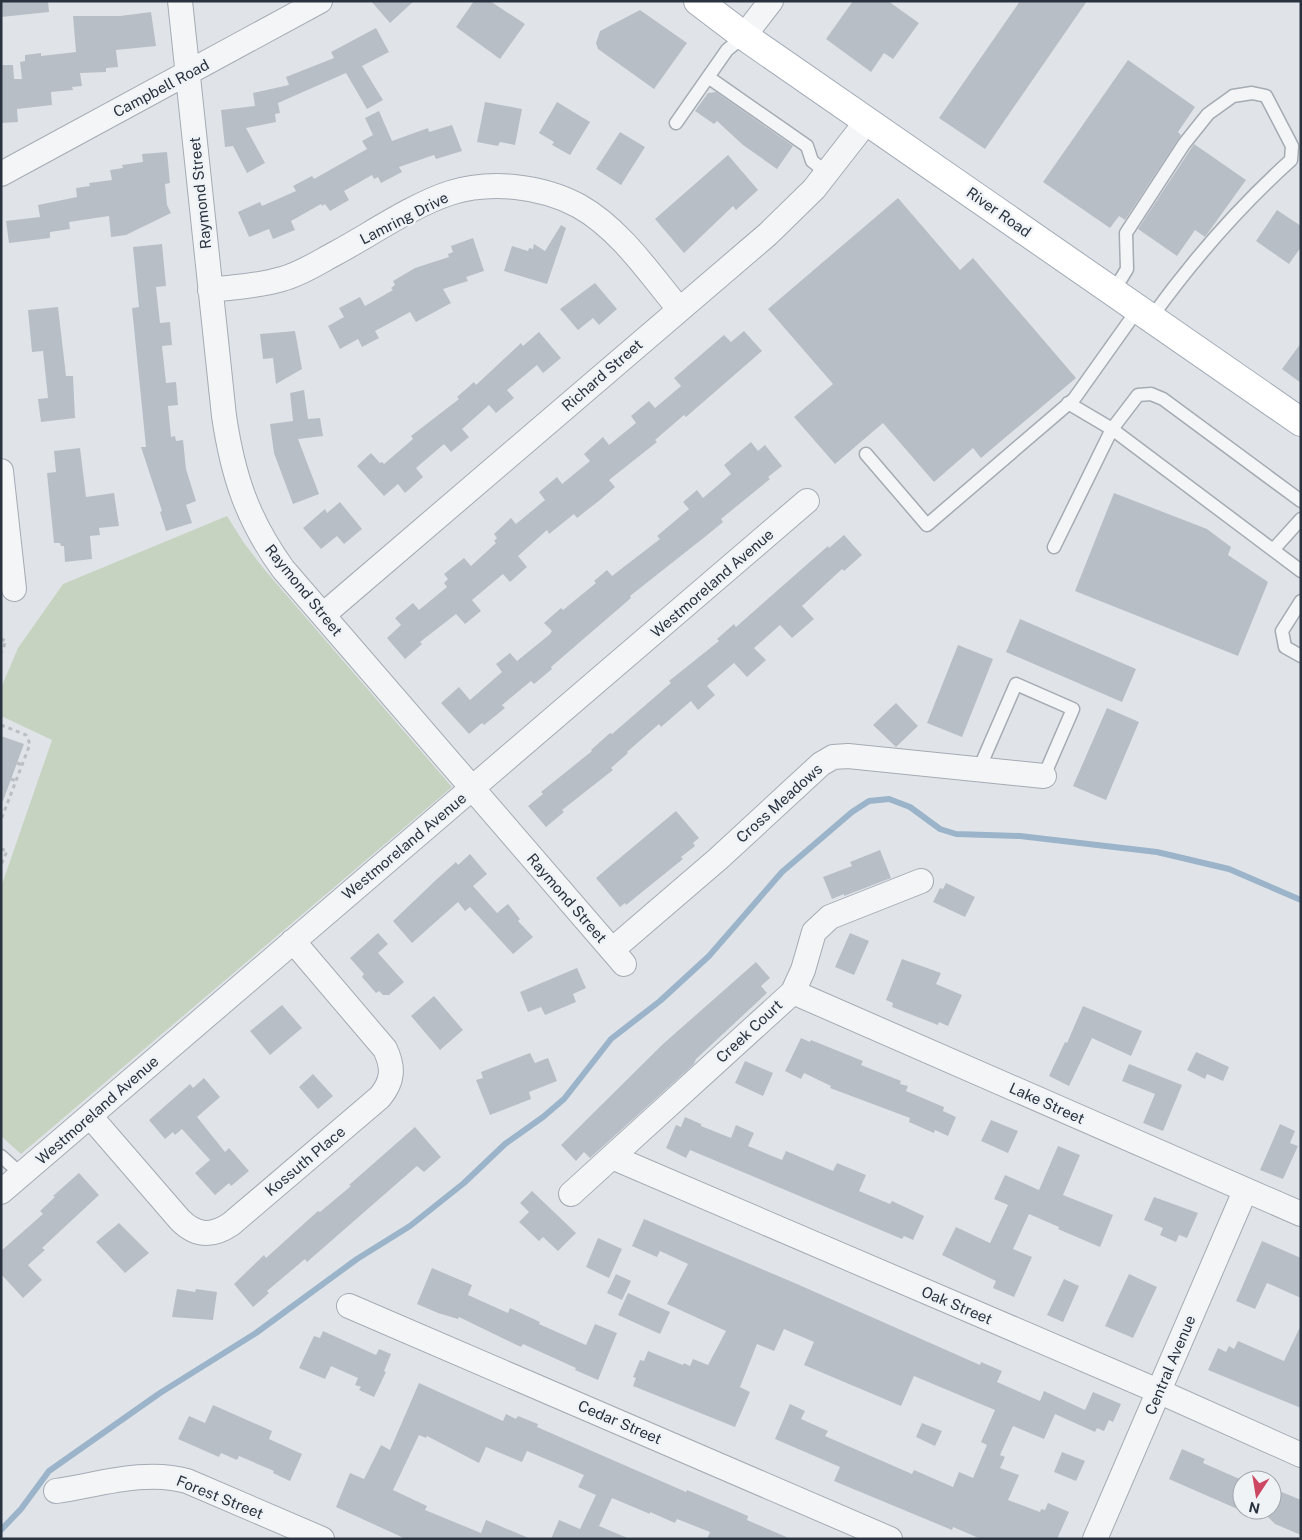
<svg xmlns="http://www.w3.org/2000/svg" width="1302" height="1540" font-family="'Public Sans',sans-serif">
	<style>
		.park { fill: #c7d3c1 }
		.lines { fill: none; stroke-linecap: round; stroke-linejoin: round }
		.stream { stroke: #9bb4c9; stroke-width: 6 }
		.building { fill: #b7bec6 }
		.lane-casing { stroke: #a5abb3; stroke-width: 15 }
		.street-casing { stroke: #a5abb3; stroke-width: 26 }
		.primary-casing { stroke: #a0a9b5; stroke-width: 30 }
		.path { stroke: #babfc4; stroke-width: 3; stroke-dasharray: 4 4; stroke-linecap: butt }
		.lane { stroke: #f3f5f7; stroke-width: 12 }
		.street { stroke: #f3f5f7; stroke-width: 24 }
		.primary { stroke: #fff; stroke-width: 28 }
		.labels { text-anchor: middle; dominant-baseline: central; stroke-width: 5; stroke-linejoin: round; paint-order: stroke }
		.street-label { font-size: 15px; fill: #293340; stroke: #f0f3f6 }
	</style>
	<rect width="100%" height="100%" fill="#e0e4e9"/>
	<path class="park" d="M227,516L244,543L264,569L452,787L21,1154L1,1136V887L52,740L1,716V688L18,648L63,584Z"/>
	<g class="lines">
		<path class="stream" d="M1,1530L21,1509L49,1471L160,1393L256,1333L357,1259L410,1226L464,1183L505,1144L543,1117L564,1099L611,1039L660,1001L709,956L782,872L852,812L869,801L889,799L910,807L940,829L956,834L1020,836L1157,852L1229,869L1301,900"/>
	</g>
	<path class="building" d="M1,1H48L49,12L1,17Z
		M371,1H414L390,23Z
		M474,1H490L525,24L500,59L456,27Z
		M853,1H888L919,23L893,59L884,53L871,72L826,39Z
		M1020,1H1087L985,149L939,118Z
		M640,10L687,43L654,89L598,49L596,43L600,31Z
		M151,12L156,46L116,50L118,67L106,68V72L80,73L82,86L72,87L73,90L51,92L52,105L17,109L18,122L1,123V65H13L14,79H22L20,62L25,61V55L41,53V56L76,52L73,16H120Z
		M376,28L389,52L362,66L383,100L367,109L346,73L278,103L280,113L275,114L276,122L246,128L265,163L247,173L233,146L225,147L221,110L255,106L253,93L289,85L286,77L334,58L331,52Z
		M1128,60L1195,107L1178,132L1181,135L1125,220L1119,216L1110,228L1043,182Z
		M716,92L793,146L777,169L743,145L717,121L714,124L695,111L708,93Z
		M485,102L522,109L515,145L500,142L498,146L477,142Z
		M557,102L590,122L570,155L552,145L554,142L539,133Z
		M379,111L392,141L428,128L429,132L452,125L462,151L436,159L434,155L399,167L402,172L381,183L378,177L374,179L372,175L344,191L349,200L330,211L325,204L322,206L321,204L291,221L295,230L273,239L269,229L249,237L238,212L260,202L262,206L296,191L293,186L312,176L314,179L367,149L362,141L373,135L365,118Z
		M620,132L645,147L621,185L596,169Z
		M1194,144L1246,180L1205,237L1195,230L1177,256L1138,229Z
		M167,152L170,183L165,184L167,205L171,213L126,235L111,237L109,216L69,222L70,229L50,232V238L9,243L6,221L40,217L38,205L77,197L76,188L90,186L89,183L112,180L110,170L123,168L122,165L143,162L142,154Z
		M728,155L758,190L736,210L733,206L684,253L655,219Z
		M898,198L960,270L973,258L1076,378L981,458L973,448L934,482L883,423L835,464L794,417L833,384L768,309Z
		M1277,210L1301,226V247L1289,264L1256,241Z
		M561,225L566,228L547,284L504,271L512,246L528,251L529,248L533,249L534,244L545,251Z
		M473,238L484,271L466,277L468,281L443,289L451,303L416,322L410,312L375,331L379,338L362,347L358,339L340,349L328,326L344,317L339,308L360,297L365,306L393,290L391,288L395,285L393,281L415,268L449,257L448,254L453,252L451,246Z
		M162,244L166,286L156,287L160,323L170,322L172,345L162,346L166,383L176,382L178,405L168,406L171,437L175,436L176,441L183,440L186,469L196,501L186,505L192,523L166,531L160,512L162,511L141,447H146L132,308L139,307L133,247Z
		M595,283L617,309L599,325L593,318L578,330L560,309Z
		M58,307L66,376H73L75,418L41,422L38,399L48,398L43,351L32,352L28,310Z
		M295,331L302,369L276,384L273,358L263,359L260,334Z
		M744,331L762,351L686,417L684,415L655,440L657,442L609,480L615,487L600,500L577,518L574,514L549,534L547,530L518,556L527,567L510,582L503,574L472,600L481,611L465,624L456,614L420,642L422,644L405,659L387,638L401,625L395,618L413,603L419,610L447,587L444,583L448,579L444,574L464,558L471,566L496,543L494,541L497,538L494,534L511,518L516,524L545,500L539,492L557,477L562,484L590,461L584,454L603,437L609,445L636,423L631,416L649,401L655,408L681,386L674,378L724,335L731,342Z
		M539,332L561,358L543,373L537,365L507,390L514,398L496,413L489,405L462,429L469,437L451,452L444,444L416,468L423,477L405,493L398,484L384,496L357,466L371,453L380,463L382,462L384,464L413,439L411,436L459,399L457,397L474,382L476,385L521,343L523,346Z
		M1301,343V383L1282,369Z
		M304,390L308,419L320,418L323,436L298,439L319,494L293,504L274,453L270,424L293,421L290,393Z
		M751,442L758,451L765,445L782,466L768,477L770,479L721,519L723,522L706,536L630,596L631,598L551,667L552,669L534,684L531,681L502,705L505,708L484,725L482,723L469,734L441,703L459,687L470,700L502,672L496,664L510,653L517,661L549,635L552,631L544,623L561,608L563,610L596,583L594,581L607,570L612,576L660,539L657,536L689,509L683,502L697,490L703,498L731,474L724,465Z
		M80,448L86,497L114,493L119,526L99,528L100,535L90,536L92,559L65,562L64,546H61L60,543H54L47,473L56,472L54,451Z
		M1114,493L1207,529L1231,547L1228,555L1268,582L1238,656L1075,591Z
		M340,502L362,529L344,544L337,536L321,549L303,528L325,509L327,513Z
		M844,535L862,555L844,571L842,569L802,606L814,619L792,638L780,625L754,648L766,660L747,677L734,663L707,686L715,695L698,710L691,701L661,727L659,724L627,752L628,753L611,768L613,770L562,810L564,812L546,827L528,806L543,794L541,792L592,751L591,750L610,733L612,734L671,683L669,681L719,641L717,639L734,624L736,627L828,546L829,548Z
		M1020,619L1136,669L1122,702L1006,652Z
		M958,645L993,659L962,737L927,723Z
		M896,703L918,726L896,747L873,725Z
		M1107,708L1139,722L1106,800L1073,786Z
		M1,736L24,744L3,801L1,800Z
		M676,811L699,838L693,843L695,846L681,857L683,859L626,905L625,903L620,907L596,878Z
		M880,850L891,878L844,896V894L832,899L823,877L852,866L850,862Z
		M470,854L487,874L473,886L497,913L508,904L520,919L518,921L533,937L513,954L470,907L465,911L458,902L412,943L393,921L437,879L456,862L458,865Z
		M946,883L975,897L965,917L933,902L940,888L943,889Z
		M378,933L388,944L378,953L404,982L389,995H383L379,991L376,993L362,977L364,974L350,958Z
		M850,933L869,941L854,975L835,967Z
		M902,959L941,973L936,984L962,995L948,1026L939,1022L938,1025L892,1007L893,1003L886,1000Z
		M756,962L770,978L761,986L767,993L696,1059L694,1064L590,1158L584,1152L576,1161L561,1145L663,1044Z
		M577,968L586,988L573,994L576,1002L545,1015L541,1007L528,1012L520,992Z
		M434,996L463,1030L440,1050L411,1016Z
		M282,1005L302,1028L270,1055L250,1031Z
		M1083,1006L1142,1031L1131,1056L1092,1038L1069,1086L1049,1076L1065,1042L1067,1043Z
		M801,1038L810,1042L811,1040L863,1061L861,1065L901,1081L900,1084L908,1086L906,1091L944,1107L943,1111L956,1117L948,1136L935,1130L934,1133L909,1122L910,1118L830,1088L831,1086L804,1073L801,1079L785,1071Z
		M1196,1052L1229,1067L1223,1081L1207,1074L1205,1079L1187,1070Z
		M530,1053L535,1063L548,1058L557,1081L529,1092L531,1099L490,1115L476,1080L483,1078L481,1072Z
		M745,1061L773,1073L763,1096L735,1083Z
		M1129,1064L1182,1085L1163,1131L1143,1123L1155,1094L1122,1081Z
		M313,1074L333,1096L318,1109L299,1087Z
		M204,1078L220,1097L197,1117L225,1152L229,1148L249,1171L231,1186L229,1183L215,1195L195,1173L210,1160L182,1129L175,1135L173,1132L165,1139L149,1120L190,1084L193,1088Z
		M685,1117L701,1124V1126L731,1138L736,1125L754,1133L748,1146L782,1160L786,1151L833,1171L837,1163L866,1175L859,1191L890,1204L892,1201L924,1216L913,1240L904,1236L902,1239L690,1150L686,1158L666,1148L676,1125L681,1127Z
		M991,1120L1018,1131L1008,1153L981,1141Z
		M1280,1124L1295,1131L1290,1143L1298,1146L1283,1179L1260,1170Z
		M415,1127L441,1157L424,1172L417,1166L307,1262L305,1259L267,1291L269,1293L253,1307L234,1284L264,1255L266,1258L318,1211L320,1212L351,1186L349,1185Z
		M1058,1146L1080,1155L1063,1195L1113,1215L1100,1247L1058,1229L1059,1227L1029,1214L1013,1249L1032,1257L1014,1297L993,1288L996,1281L942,1255L956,1227L990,1243L1008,1205L994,1199L1005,1175L1039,1190Z
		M79,1173L99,1195L42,1248L45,1250L28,1265L42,1280L23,1298L1,1274V1251L43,1214L40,1211L55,1197L53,1196Z
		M532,1191L576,1233L558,1251L543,1237L539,1241L519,1222L529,1212L520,1203Z
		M1154,1197L1198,1213L1187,1238L1179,1235L1176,1242L1160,1235L1163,1228L1144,1220Z
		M644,1219L797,1284L980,1365L981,1362L1002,1371L997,1382L1040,1401L1044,1391L1085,1410L1093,1392L1121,1404L1113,1422L1109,1420L1104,1431L1097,1428L1095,1432L1055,1414L1044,1439L1013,1426L1000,1455L1005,1457L1000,1468L1019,1475L1008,1500L1040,1512L1041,1509L1045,1510L1048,1503L1069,1512L1057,1539H981L953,1527L952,1530L834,1481L840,1467L775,1439L790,1404L805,1411L801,1419L828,1431L825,1436L912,1474L914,1470L953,1487L959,1472L973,1478L987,1445L981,1442L995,1410L914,1376L901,1406L804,1365L814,1342L784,1329L774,1351L757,1344L740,1387L750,1392L735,1427L633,1386L636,1378L633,1377L640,1360L644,1361L648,1351L683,1365L684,1363L690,1366L693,1359L708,1365L726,1331L667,1304L688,1264L660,1251L657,1257L632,1246Z
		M119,1223L149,1253L125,1273L96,1242Z
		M598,1238L622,1249L609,1278L586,1267Z
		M1262,1241L1301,1258V1298L1267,1283L1255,1309L1236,1301Z
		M432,1268L472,1285L468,1295L508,1313L510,1308L540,1322L539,1324L586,1345L595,1324L617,1333L598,1380L575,1370L576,1368L523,1344L521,1347L459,1317L458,1319L438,1313L417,1304Z
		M616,1274L631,1281L622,1300L607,1293Z
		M1129,1274L1157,1287L1133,1338L1105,1326Z
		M1064,1279L1079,1286L1063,1322L1047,1315Z
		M177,1289L195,1292L196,1289L217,1292L213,1320L172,1317Z
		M628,1293L670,1312L660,1334L618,1315Z
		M1301,1325V1408L1208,1370L1218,1348L1226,1352L1229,1346L1234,1349L1238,1341L1284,1361Z
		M323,1331L376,1355L379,1349L391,1354L384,1371L386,1372L374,1397L359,1390L361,1387L355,1385L358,1378L331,1366L325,1379L299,1368L314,1336L320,1338Z
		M419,1383L503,1421L506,1414L516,1419L518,1416L538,1424L537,1427L686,1492L687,1490L732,1509L748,1516L747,1520L791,1539H707L710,1532L677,1519L675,1523L650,1512V1514L612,1498L599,1526L630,1539H551L559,1520L580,1529L596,1495L578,1487L584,1475L527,1451L522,1462L486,1447L479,1463L427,1436L426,1438L419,1435L393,1490L427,1506L425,1510L481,1533L486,1520L531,1539H406L336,1507L350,1473L364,1479L381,1445L390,1450Z
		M213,1405L272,1431L269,1439L302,1454L290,1481L273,1473L274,1471L239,1456L237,1460L221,1453L219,1457L178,1439L189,1416L205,1423Z
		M922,1423L942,1431L935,1446L916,1437Z
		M1182,1449L1205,1459L1203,1463L1242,1480V1511L1169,1479Z
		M1062,1452L1085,1461L1076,1481L1054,1472Z
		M1272,1488L1301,1500V1535L1275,1524L1261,1510H1272Z"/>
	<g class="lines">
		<defs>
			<path id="lane" d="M708,77L807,146L812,161L827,173
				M676,123L727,50L744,36
				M1113,292L1127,269L1126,233L1184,144L1208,114L1233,96L1252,93L1266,96L1292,146L1291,160C1239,207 1192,261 1151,318
				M1068,403L1112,429L1301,571
				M866,454L927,525L1074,399L1138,309
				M1054,547L1112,429L1138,395L1151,394L1163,399L1301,501
				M1273,550L1301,519
				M1301,601L1282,631L1285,647L1301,656
				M979,769L1016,684L1073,709L1044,776
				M1,1156L22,1175"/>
			<path id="street" d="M180,1L224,416C233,476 247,519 283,569L624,964
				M744,36L771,1
				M1,174L320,1
				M210,290C234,287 259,286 282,279C301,274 319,262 336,253C371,234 413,205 450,193C491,180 542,186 579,206C620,229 650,274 679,309
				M1,471L14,589
				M323,615L768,234L814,189L867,121
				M612,950L718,859L821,764L833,757L848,756L1044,776
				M793,992L1301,1214
				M90,1116L180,1220C196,1236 212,1237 231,1224L380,1097C393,1081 394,1068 385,1049L293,941
				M612,1157L1158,1391L1301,1455
				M1,1192L807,501
				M571,1194L793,992L803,970L814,932L830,917L921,881
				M349,1306L890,1539
				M56,1491C98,1485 145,1469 187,1481L322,1539
				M1095,1539L1245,1191"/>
			<path id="primary" d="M698,1L744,36L1301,422"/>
		</defs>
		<use href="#lane" class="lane-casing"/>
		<use href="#street" class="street-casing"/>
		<use href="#primary" class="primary-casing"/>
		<path class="path" d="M1,639L6,641L1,653
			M1,725L26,735L30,744L1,820
			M17,763L22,765
			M11,779L16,781
			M1,849L7,851L1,865"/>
		<use href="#lane" class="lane"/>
		<use href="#street" class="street"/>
		<use href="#primary" class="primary"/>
	</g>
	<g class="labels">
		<g class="street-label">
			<text transform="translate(161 88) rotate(-28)">Campbell Road</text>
			<text transform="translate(200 193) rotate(-96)">Raymond Street</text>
			<text transform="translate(999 212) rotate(35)">River Road</text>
			<text transform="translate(404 218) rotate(-27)">Lamring Drive</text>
			<text transform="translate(602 375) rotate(-41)">Richard Street</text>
			<text transform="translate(712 583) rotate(-41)">Westmoreland Avenue</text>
			<text transform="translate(304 590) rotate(51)">Raymond Street</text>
			<text transform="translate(779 803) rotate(-42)">Cross Meadows</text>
			<text transform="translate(404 846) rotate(-40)">Westmoreland Avenue</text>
			<text transform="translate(567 898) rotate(49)">Raymond Street</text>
			<text transform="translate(749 1031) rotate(-43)">Creek Court</text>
			<text transform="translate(1047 1103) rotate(24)">Lake Street</text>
			<text transform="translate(97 1110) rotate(-41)">Westmoreland Avenue</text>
			<text transform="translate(305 1161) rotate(-40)">Kossuth Place</text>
			<text transform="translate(957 1305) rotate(23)">Oak Street</text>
			<text transform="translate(1170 1365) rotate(-67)">Central Avenue</text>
			<text transform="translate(620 1422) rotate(23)">Cedar Street</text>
			<text transform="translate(220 1497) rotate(22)">Forest Street</text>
		</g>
	</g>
	<rect width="1302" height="1540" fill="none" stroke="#293340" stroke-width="5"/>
	<g transform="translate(1257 1495) rotate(192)"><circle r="24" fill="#f0f3f6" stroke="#a0a6ad"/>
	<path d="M0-4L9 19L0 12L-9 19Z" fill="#cd4662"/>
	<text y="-8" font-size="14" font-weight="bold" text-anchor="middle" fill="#293340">N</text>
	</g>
</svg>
